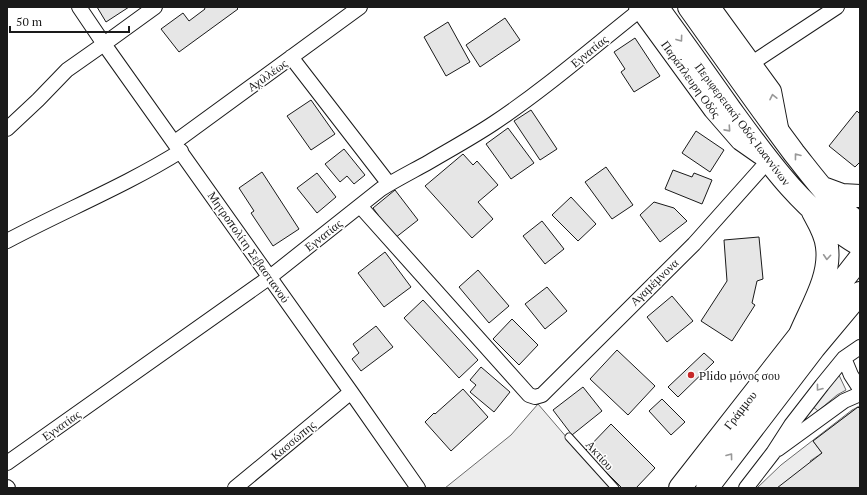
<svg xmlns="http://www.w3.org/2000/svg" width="867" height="495" font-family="'PT Serif',serif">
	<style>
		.built { fill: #ededed; stroke: #6a6a6a }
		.building { fill: #e6e6e6; stroke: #1a1a1a }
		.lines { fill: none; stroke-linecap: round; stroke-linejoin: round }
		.service-casing { stroke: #1a1a1a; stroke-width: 9 }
		.minor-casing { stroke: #1a1a1a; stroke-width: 16 }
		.tertiary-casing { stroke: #1a1a1a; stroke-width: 20 }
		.primary-casing { stroke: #1a1a1a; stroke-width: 24 }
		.trunk-casing { stroke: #1a1a1a; stroke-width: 24 }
		.service { stroke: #fff; stroke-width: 7 }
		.minor { stroke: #fff; stroke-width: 14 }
		.tertiary { stroke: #fff; stroke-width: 18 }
		.primary { stroke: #fff; stroke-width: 22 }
		.trunk { stroke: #fff; stroke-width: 22 }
		.oneway { stroke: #989898 }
		.poi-dot { fill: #c62828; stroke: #fff; stroke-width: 1.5 }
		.labels { text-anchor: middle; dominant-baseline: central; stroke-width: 3; stroke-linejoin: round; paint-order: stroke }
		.street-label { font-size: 12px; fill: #1a1a1a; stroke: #fff }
		.poi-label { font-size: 12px; fill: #1a1a1a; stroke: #fff; text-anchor: start }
	</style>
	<rect width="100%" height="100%" fill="#fff"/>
	<path class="built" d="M838,373L846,390L837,395L818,411L811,405Z
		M538,404L610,488H445L511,435Z
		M860,406V409L858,407L813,441L822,453L810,461L818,471L795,488H757L781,465L852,410Z"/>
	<path class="building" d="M97,7H129L106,22Z
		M204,7H236L238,9L179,52L161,29L183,13L189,21L205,9Z
		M505,18L520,40L480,67L466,45Z
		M448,22L470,62L446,76L424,37Z
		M635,38L660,76L634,92L621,72L625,69L614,52Z
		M311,100L335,134L311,150L287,116Z
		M531,110L557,149L540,160L514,121Z
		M857,111L860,114V162L855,167L829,146Z
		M508,128L534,163L511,179L486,144Z
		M696,131L724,150L710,172L682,153Z
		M344,149L365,175L354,184L347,176L340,182L325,164Z
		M463,154L473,165L477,161L498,185L478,202L493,219L472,238L425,186Z
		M606,167L633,205L612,219L585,182Z
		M673,170L692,177L694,173L712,180L702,204L665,189Z
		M262,172L299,229L273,246L251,213L254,211L239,188Z
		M317,173L336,197L317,213L297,188Z
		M395,190L418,220L395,238L373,208Z
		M571,197L596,224L578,241L552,215Z
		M654,202L674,208L687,221L660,242L640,215Z
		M542,221L564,249L545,264L523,236Z
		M759,237L763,279L757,281L752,303L755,305L732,341L701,321L727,281L724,240Z
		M385,252L411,287L384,307L358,273Z
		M478,270L509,306L489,323L459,287Z
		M547,287L567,311L545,329L525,304Z
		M672,296L693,321L667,342L647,317Z
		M423,300L478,360L459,378L404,318Z
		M512,319L538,345L519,365L493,339Z
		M376,326L393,347L361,371L352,359L359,353L353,344Z
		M617,350L655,386L628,415L590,379Z
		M704,353L714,362L678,397L668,387Z
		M481,367L510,392L494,412L470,392L476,385L470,380Z
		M583,387L602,411L572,435L553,410Z
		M463,389L488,417L451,451L425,422L434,413L435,414Z
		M662,399L685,422L671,435L649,411Z
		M858,407L860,409V488H777L822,453L813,441Z
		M611,424L655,468L636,488H622L585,451Z"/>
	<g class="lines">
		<defs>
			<path id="service" d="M569,437L615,488"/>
			<path id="minor" d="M79,7L104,44L351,392L418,488
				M291,57L389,184
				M752,63L837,7
				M7,129L38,100L67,70L104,44L155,7
				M175,142L360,7
				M360,206L529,395L535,397L542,395L694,244L768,161
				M7,241C65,210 125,186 181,151
				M844,358L851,375L860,389
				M778,449L844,401L860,394
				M7,463L270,277L381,189C397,179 413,171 429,162C451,149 473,137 494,123C545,89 592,48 640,10
				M7,487L8,488
				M235,488L351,392
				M746,488L773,453L791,425L822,385L844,358L860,347"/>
			<path id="tertiary" d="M638,7L713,110L740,141L760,155
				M711,7L772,91L780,133"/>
			<path id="primary" d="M680,488L860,258
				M707,488L814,348L860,293"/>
			<path id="trunk" d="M657,7C682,41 706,75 730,109C767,160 804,213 860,245
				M689,7C724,56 758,105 794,153C814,178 833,205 860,224
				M823,188L842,195L860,196
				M801,332C812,306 831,276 827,247C826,234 819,223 813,212"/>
		</defs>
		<use href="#service" class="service-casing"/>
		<use href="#minor" class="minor-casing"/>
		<use href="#tertiary" class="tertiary-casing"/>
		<use href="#primary" class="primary-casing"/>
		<use href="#trunk" class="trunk-casing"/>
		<use href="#service" class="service"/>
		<use href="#minor" class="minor"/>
		<use href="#tertiary" class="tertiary"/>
		<use href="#primary" class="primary"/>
		<use href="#trunk" class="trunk"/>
	</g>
	<defs><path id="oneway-chevron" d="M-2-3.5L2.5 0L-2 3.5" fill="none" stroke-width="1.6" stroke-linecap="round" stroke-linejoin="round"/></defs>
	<g class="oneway">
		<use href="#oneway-chevron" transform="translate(680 39) rotate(54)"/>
		<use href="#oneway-chevron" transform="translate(773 97) rotate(-102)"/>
		<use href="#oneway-chevron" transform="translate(728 129) rotate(48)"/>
		<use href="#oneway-chevron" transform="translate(797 156) rotate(-128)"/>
		<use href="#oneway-chevron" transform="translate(827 257) rotate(94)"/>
		<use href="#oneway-chevron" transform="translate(819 388) rotate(128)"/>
		<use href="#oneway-chevron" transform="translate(730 456) rotate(-53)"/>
	</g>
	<circle class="poi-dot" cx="691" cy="375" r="4"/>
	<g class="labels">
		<g class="street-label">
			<text transform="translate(589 51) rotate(-39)">Εγνατίας</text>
			<text transform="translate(267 75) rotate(-36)">Αχιλλέως</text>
			<text transform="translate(691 79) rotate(54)">Παράπλευρη Οδός</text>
			<text transform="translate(743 124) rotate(53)">Περιφερειακή Οδός Ιωαννίνων</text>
			<text transform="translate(323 235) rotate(-38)">Εγνατίας</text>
			<text transform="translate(249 247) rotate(55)">Μητροπολίτη Σεβαστιανού</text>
			<text transform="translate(654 282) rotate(-44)">Αγαμέμνονα</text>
			<text transform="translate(740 410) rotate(-52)">Γράμμου</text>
			<text transform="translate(61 425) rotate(-35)">Εγνατίας</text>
			<text transform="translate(293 440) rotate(-40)">Κασσώπης</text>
			<text transform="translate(600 455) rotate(48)">Ακτίου</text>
		</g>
		<g class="poi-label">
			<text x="699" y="375">Plido μόνος σου</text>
		</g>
	</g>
	<rect width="867" height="495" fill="none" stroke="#1a1a1a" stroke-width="16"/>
	<path d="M10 26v6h119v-6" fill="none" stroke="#1a1a1a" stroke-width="2"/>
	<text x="16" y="26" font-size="12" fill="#1a1a1a" stroke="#ffffff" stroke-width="3" paint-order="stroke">50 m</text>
</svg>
